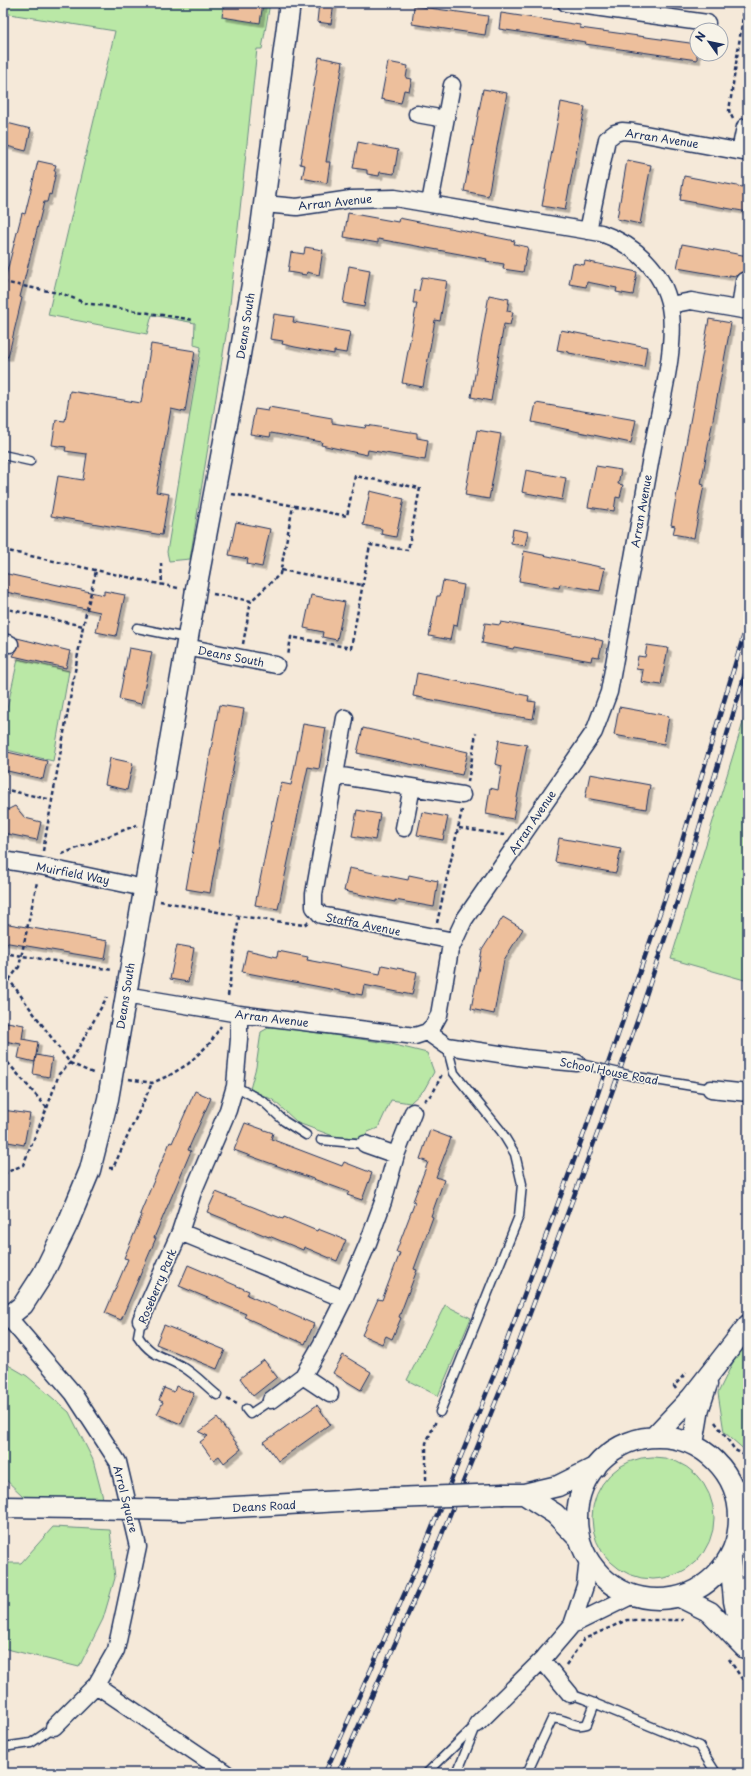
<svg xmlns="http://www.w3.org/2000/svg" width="751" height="1776" font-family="'Playpen Sans',sans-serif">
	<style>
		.green { fill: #bae8a6; stroke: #6a8c82 }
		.building { fill: #edbf9c; stroke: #1b2f5e; filter: url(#shadow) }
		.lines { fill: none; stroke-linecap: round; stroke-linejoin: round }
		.service-casing { stroke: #1b2f5e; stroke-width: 11 }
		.minor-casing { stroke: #1b2f5e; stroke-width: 19 }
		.tertiary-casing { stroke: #1b2f5e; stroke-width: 23 }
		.path { stroke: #1b2f5e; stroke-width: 2.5; stroke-dasharray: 4 3; stroke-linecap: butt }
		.service { stroke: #f7f3e8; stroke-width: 8 }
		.minor { stroke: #f7f3e8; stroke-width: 16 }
		.tertiary { stroke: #f7f3e8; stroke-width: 20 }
		.rail-casing { stroke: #1b2f5e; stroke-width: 4.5 }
		.rail { stroke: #f7f3e8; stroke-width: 3; stroke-dasharray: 9; stroke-linecap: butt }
		.service-bridge-casing { stroke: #1b2f5e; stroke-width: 11; stroke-linecap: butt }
		.tertiary-bridge-casing { stroke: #1b2f5e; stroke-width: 23; stroke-linecap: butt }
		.service-bridge { stroke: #f7f3e8; stroke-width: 8 }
		.tertiary-bridge { stroke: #f7f3e8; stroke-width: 20 }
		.labels { text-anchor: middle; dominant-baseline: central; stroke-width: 3; stroke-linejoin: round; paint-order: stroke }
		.street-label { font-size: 11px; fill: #1b2f5e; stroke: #f7f3e8 }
	</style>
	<defs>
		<filter id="shadow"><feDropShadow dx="3.5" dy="3.5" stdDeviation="0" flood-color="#0004"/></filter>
	</defs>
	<rect width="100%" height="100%" fill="#f5e9d9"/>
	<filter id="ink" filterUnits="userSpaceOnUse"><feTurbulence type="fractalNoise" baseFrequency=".025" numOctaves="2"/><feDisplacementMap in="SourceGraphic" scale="8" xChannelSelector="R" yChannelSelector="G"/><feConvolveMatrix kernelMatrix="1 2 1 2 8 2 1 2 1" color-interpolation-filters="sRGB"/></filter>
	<g filter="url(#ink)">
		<path class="green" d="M3,3H270L262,49H257L228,323L190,559L169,561L167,552L201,347L194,345L195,323L152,315L147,334L48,315L115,31L3,13Z
			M18,659L69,671L53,761L3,749V727Z
			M748,706V981L671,959Z
			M272,1026L387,1043L427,1053L434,1072L424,1090L410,1103L391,1100L378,1128L368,1132L364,1138L336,1137L298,1123L273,1100L250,1089L256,1067L261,1032Z
			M445,1305L471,1318L438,1396L407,1380Z
			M748,1342V1453L724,1432L718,1393L738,1352Z
			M3,1362L27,1376L69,1412L93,1460L103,1498L24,1497L3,1477Z
			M592 1518a61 61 0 1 1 122 0a61 61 0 1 1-122 0Z
			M53,1527L110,1530L115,1578L103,1619L79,1667L3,1648V1563H21Z"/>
		<path class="building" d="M224,3H263L260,23L222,17Z
			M319,3H334L331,24L317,22Z
			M414,6L488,16L485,35L412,24Z
			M501,13L580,25V28L697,44V60L585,44L586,42L499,29Z
			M319,57L343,62L326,162H330L327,183L302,178L305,165L300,164Z
			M388,62L408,66L406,78L412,79L409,91L404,90L401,103L381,99Z
			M483,89L507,93L488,196L464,191Z
			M561,102L585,107L565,210L542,206Z
			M3,122L31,129L26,151L3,145Z
			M358,142L398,150L394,174L380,172L379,176L367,174V170L353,168Z
			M627,160L651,165L640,224L617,219Z
			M38,161L56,165L54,171H56L51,195L49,194L47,202H44L20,297L22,298L8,357L3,356V287L22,213L25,214Z
			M684,176L748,188V212L680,200Z
			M348,213L398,222L399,218L515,241L514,244L528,247L523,272L503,269L504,264L486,261L487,259L378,239V243L344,237Z
			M682,244L748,256V273L741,272L736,276L729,275V277L677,268Z
			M305,247L323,250L319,275L307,272L306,275L288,272L291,252L304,254Z
			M585,261L637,272L633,295L616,292L617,288L587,282L586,287L569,284L573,263L584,265Z
			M349,266L370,270L364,307L343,303Z
			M422,277L447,281L440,321L435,320L423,387L402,383L417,303H413L415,290L419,291Z
			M489,295L509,299L507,311L513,312L510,325L504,324L491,401L471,397Z
			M274,314L294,317L293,322L350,332L346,353L334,351V354L295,347L282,344L283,341L270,339Z
			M709,319L731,323L701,484L704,485L694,538L673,534L675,526L671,525Z
			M561,330L647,347L644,367L569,353V352L557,350Z
			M151,344L195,351L185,412L171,409L156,492L169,494L162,535L51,516L58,476L83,480L87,454L65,451L66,447L52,445L56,420L65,421L70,391L141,403Z
			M536,403L636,420L631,443L532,422Z
			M269,407L332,418V423L365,428L366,425L417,433V438L428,440L425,460L368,450L367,455L321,445L322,442L271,433L270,437L250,434L255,409L268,411Z
			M477,430L501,434L489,499L465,495Z
			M596,466L621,470L618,484L623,485L620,498L616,497L614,511L588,507Z
			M526,470L566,478L562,500L522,492Z
			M370,491L404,499L396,537L381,534L382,529L363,525Z
			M236,522L270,529L262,567L247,564L248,559L229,555Z
			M513,529L528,532L525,546L511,543Z
			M524,551L605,568L600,591L560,584L559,588L519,581Z
			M3,573L104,595V591L125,595L116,636L96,632L100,612L6,592L7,587H3Z
			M443,581L464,585L457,626L453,625L450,640L429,636L437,596H440Z
			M311,595L345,602L337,640L322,637L323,632L304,628Z
			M501,622L595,638V639L603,641L599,657L592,656L591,661L514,647L513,649L482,643L485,623L500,625Z
			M17,638L70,651L66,668L13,656L19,646Z
			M647,645L668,648L661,685L641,682L643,670L636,669L638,656L645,657Z
			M129,648L152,652L141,704L119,699Z
			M417,673L529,696L528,701L536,702L533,719L492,713V712L413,696Z
			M219,705L244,709L210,893L186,889Z
			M619,707L669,716L664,744L614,735Z
			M303,724L326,728L319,769L308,767L278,909L255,905L272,820L273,821L281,783L291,785Z
			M363,728L468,752L462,775L357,753Z
			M499,740L527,745L513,819L486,814L490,788L498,790L502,766L495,764Z
			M3,751L47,761L43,779L3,770Z
			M110,758L133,763L127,790L105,785Z
			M590,774L650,785L646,809L585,798Z
			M15,806L25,818L41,822L37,840L3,833L5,811Z
			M357,810L380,814L375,840L352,836Z
			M422,812L448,817L443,840L417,835Z
			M559,838L621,849L616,873L555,862Z
			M349,868L408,880L409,875L438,881L434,907L395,900V902L344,891Z
			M503,917L523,929L504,960L494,1014L471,1009L482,950Z
			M3,923L108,941L105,959L3,942Z
			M177,945L194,948L188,982L170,979Z
			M247,950L277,957L278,951L308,957L307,960L380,974L382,965L417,972L412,995L364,985L362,995L242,972Z
			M7,1022L24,1025L22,1039L38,1042L35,1062L18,1058L21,1044L4,1041Z
			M36,1055L52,1058L49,1077L33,1074Z
			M195,1091L211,1098L188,1150L191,1151L154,1238H156L121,1320L105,1313L128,1259L124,1258L142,1215L140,1214L170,1142L172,1143Z
			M3,1110L30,1114L24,1145L3,1141Z
			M245,1123L273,1133L271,1139L342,1166L344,1162L372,1173L362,1200L347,1195L349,1192L234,1150Z
			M430,1130L451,1138L436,1177L444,1180L431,1216L433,1217L414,1269L417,1270L399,1317L401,1318L392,1339L386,1336L382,1344L362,1335L378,1299L382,1300L400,1253L396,1252L415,1202L413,1201L428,1162L420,1159Z
			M216,1192L283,1219L284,1217L317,1231L318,1229L346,1240L337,1261L304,1247L303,1250L269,1236V1237L207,1212Z
			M188,1265L249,1291L247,1295L314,1324L305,1344L244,1317L246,1314L179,1286Z
			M164,1325L225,1350L217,1369L156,1344Z
			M343,1355L371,1372L361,1390L333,1373Z
			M264,1360L277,1377L253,1396L240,1378Z
			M176,1386L194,1393L181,1424L157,1414L163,1402L159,1400L164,1388L174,1392Z
			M317,1405L330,1424L278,1461L264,1442Z
			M217,1418L241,1449L224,1463L219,1456L213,1460L200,1442L208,1436L199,1432Z"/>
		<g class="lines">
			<defs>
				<path id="service" d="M3,455L30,461
					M137,628L187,638
					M637,1077L711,1089
					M235,1086L264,1102L284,1121L306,1135
					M321,1140L365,1144
					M141,1320L138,1336C151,1357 164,1356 183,1367C195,1374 206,1386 217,1395
					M246,1409L250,1414L271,1400
					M440,1412L519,1216L522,1184L515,1154L501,1131L454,1073L447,1046
					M570,1694L584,1699L699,1746L716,1773
					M3,1747L31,1743L54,1727
					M427,1773L477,1724
					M457,1773L475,1729
					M527,1773L552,1719C565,1716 572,1729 587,1724L595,1703"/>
				<path id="minor" d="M566,3L707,23
					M417,114L445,119
					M740,151L745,127
					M430,203L452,85
					M588,231L607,139L615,133L622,131L634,132L748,153
					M670,305L691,301L748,311
					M740,309L744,281
					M3,642L10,644
					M186,647L276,665
					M345,718L314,894V907L321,915L454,941
					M335,775L462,795
					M404,828L412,787
					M3,860L40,866L144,888
					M125,995L239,1014L415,1036L427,1032L433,1026L439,1015L450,950L464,920L594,732L609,692C624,606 640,521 655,435C662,399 677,342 670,307C663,270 635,245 601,233L395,198L351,199L297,207L264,204
					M427,1032L447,1046L525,1058L577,1063
					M711,1089L748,1093
					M365,1144L396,1155
					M180,1232L344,1299L368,1243L383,1202L396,1155L413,1112
					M8,1317L73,1393L118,1462L138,1547L116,1650L96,1685
					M141,1320L180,1232L193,1192L228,1110L235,1086L239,1039V1014
					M303,1376L330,1394
					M271,1400L303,1376L321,1345L344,1299
					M735,1490L748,1487
					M588,1559L585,1586L572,1625L633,1595
					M542,1660L570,1694
					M477,1724L542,1660L572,1625
					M54,1727L96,1685L226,1773"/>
				<path id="tertiary" d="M196,589L237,372L259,243L290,3
					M3,1319L8,1317L23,1305L43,1274L68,1223L90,1170L108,1099L194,602
					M654,1437L691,1398L748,1325
					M577 1518a81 81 0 1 1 162 0a81 81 0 1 1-162 0Z
					M693,1444L699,1408L707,1384
					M504,1494H524L558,1486L596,1467
					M524,1494L555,1514L580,1540
					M3,1507L79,1508
					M183,1510L393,1498
					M730,1557L734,1601L744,1647
					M680,1597L710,1612L745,1648"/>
			</defs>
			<use href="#service" class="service-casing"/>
			<use href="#minor" class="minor-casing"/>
			<use href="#tertiary" class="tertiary-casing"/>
			<path class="path" d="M733,119L729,111L745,3
				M3,282L63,294L85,303L194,320
				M232,494L347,516L355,476L420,488L408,550L370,545L351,648L291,637L288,656
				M3,550L178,588
				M161,563L162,585
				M281,570L362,585
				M213,594L251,601L280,574L293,506
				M3,596H4L3,603
				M3,608L83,626
				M243,644L251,601
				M468,782L476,733
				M3,789L52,800
				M459,828L504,835
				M43,851L83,626L96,571
				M62,854L137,825
				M160,901L239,916L304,925L308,922
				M437,923L462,810
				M3,953L113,970
				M3,974H5L70,1063L95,1074
				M9,980L19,967L37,882
				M228,996L239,916
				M3,1057L47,1108L23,1165L3,1174
				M129,1079L152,1083L170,1075L188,1064L210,1043L221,1026
				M424,1101L433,1093L442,1074
				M47,1108L59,1074L70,1063L107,997
				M109,1168H113L152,1083
				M676,1389L674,1386L686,1373
				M227,1399L237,1404
				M715,1422L735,1450L748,1457
				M426,1480V1443L436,1421
				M729,1659L748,1688
				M566,1665L584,1639L627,1620H683"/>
			<use href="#service" class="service"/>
			<use href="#minor" class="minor"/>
			<use href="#tertiary" class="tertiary"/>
			<defs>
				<path id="rail" d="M325,1773L415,1570L499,1362L586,1128L665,898L748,621
					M338,1773L427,1571L511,1364L599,1129L639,1016L678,899L748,664"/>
			</defs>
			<use href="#rail" class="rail-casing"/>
			<use href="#rail" class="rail"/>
			<defs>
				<path id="service-bridge" d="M577,1063L637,1077"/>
				<path id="tertiary-bridge" d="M194,602L196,589
					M393,1498L504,1494
					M79,1508L183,1510"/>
			</defs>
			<use href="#service-bridge" class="service-bridge-casing"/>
			<use href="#tertiary-bridge" class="tertiary-bridge-casing"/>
			<use href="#service-bridge" class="service-bridge"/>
			<use href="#tertiary-bridge" class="tertiary-bridge"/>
		</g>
	</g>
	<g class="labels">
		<g class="street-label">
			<text transform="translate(662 138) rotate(9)">Arran Avenue</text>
			<text transform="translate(335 202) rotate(-6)">Arran Avenue</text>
			<text transform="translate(245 326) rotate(-81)">Deans South</text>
			<text transform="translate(641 511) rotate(-80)">Arran Avenue</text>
			<text transform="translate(231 656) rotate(11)">Deans South</text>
			<text transform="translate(532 822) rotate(-56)">Arran Avenue</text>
			<text transform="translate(73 873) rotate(11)">Muirfield Way</text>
			<text transform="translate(363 924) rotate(11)">Staffa Avenue</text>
			<text transform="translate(125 996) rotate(-81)">Deans South</text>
			<text transform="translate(272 1018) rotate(7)">Arran Avenue</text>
			<text transform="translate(609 1071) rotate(11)">School House Road</text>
			<text transform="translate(157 1286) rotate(-67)">Roseberry Park</text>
			<text transform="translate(126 1499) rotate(76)">Arrol Square</text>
			<text transform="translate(264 1506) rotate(-3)">Deans Road</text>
		</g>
	</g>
	<rect width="751" height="1776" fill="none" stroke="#f7f3e8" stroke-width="16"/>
	<rect x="8" y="8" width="735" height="1760" fill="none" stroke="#1b2f5e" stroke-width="1.5" filter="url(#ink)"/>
	<g transform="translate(709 42) rotate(303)"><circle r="19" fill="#f7f3e8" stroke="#9fa5b1"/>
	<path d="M0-3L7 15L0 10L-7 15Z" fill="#1b2f5e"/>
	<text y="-6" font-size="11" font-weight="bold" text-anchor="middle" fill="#1b2f5e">N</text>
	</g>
</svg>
